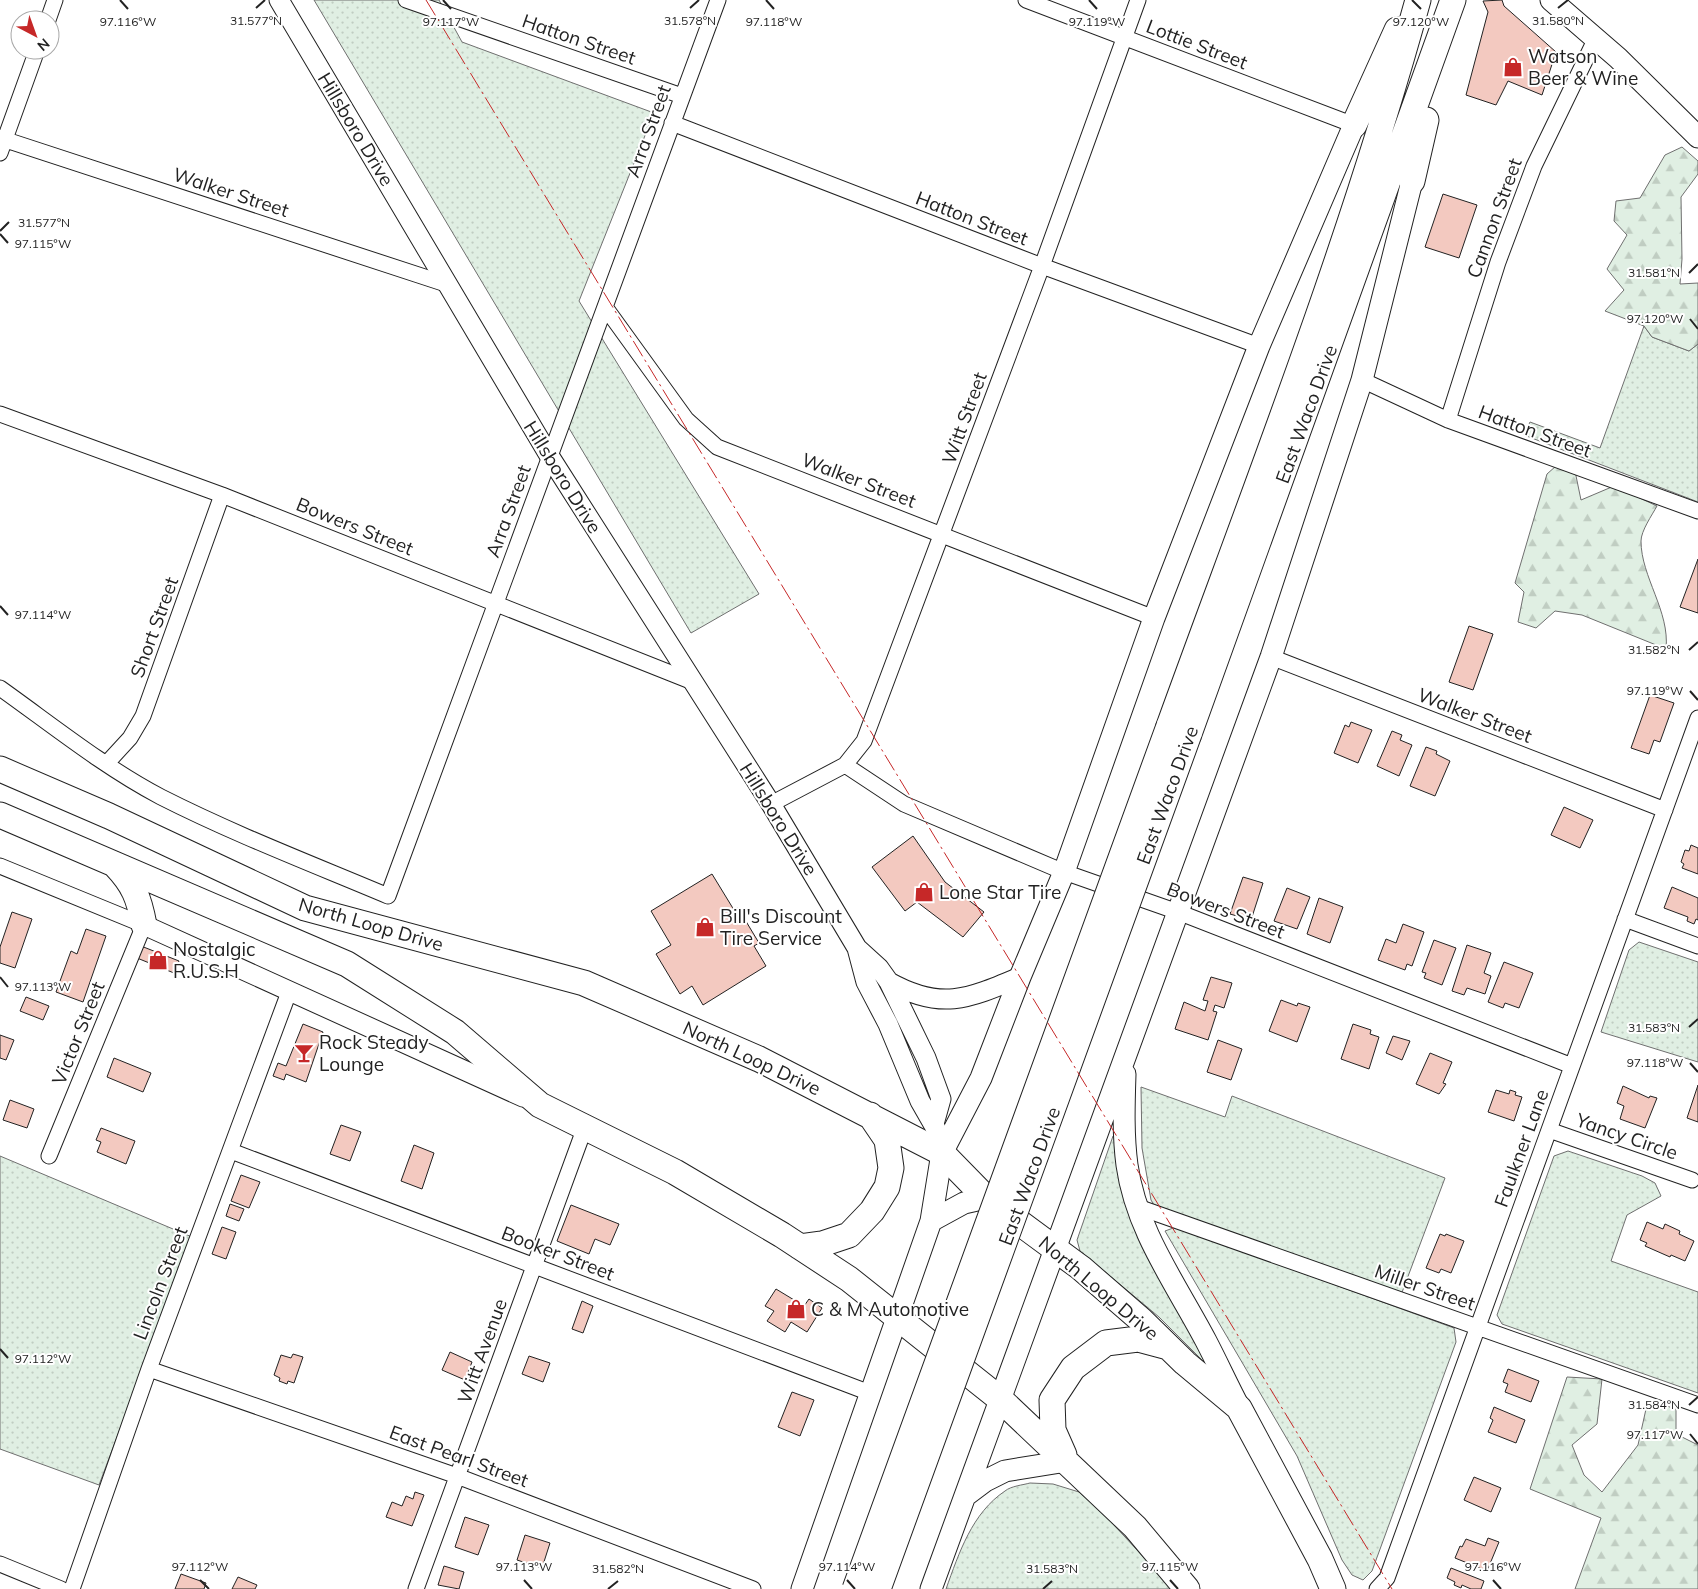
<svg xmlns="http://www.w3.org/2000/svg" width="1698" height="1589" font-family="Mulish,sans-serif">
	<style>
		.grass { fill: url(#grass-dots); stroke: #6f6f6f }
		.forest { fill: url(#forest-firs); stroke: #6f6f6f }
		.building { fill: #f3c9c0; stroke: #222 }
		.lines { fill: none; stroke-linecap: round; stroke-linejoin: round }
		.minor-casing { stroke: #222; stroke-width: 17 }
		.tertiary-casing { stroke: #222; stroke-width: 21 }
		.secondary-casing { stroke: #222; stroke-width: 23 }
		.primary-casing { stroke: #222; stroke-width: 27 }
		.minor { stroke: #fff; stroke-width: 15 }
		.tertiary { stroke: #fff; stroke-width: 19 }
		.secondary { stroke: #fff; stroke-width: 21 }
		.primary { stroke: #fff; stroke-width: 25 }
		.primary-bridge-casing { stroke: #222; stroke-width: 27; stroke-linecap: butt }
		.primary-bridge { stroke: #fff; stroke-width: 25 }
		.power { stroke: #c62828; stroke-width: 1; stroke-dasharray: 18 4 2.5 4; stroke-linecap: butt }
		.ticks { fill: none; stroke: #222; stroke-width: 2 }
		.labels { text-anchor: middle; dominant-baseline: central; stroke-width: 4; stroke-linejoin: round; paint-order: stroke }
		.street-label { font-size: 19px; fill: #222; stroke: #fff }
		.poi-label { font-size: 19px; fill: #222; stroke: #fff; text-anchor: start }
		.ticks-label { font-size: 12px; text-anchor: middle; fill: #222; stroke: #fff; stroke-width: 4; stroke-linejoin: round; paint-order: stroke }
	</style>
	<defs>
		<pattern id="grass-dots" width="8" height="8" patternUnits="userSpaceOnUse" patternTransform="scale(1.25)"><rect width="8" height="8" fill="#e0efe3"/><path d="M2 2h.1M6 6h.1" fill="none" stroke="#c0cdc2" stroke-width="1.8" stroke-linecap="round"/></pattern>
		<pattern id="forest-firs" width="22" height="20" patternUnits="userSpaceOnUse" patternTransform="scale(1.25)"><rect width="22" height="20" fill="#e0efe3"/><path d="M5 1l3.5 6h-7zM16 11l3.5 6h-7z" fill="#c0cdc2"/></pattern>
	</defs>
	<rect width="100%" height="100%" fill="#fff"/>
	<path class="grass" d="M314,0H439L462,42L654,113L579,301L759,594L691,633Z
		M1644,326L1652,337L1689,351L1698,344V502L1524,435L1530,422L1600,448Z
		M1639,942L1698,962V1062L1601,1032L1629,950Z
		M1141,1087L1225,1117L1232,1096L1445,1178L1401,1295L1155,1207L1151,1200L1142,1148Z
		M1113,1136L1115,1137L1208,1366L1159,1317L1080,1251L1077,1240Z
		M1568,1151L1642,1176L1655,1183L1661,1196L1627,1215L1611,1261L1698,1292V1393L1502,1324L1497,1315L1554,1156Z
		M0,1156L192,1237L99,1485L0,1449Z
		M1176,1227L1454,1328L1456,1342L1372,1571L1363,1580L1352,1575L1342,1560L1297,1456L1165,1231Z
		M1030,1483L1053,1484L1079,1492L1101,1511L1173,1589H946C959,1553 972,1513 1005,1491C1011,1486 1023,1485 1030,1483Z"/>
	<path class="forest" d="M1682,147L1698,161V174L1681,197L1682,259L1680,284L1698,283V344L1689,351L1652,337L1644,326L1605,311L1624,290L1607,269L1627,235L1614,221L1616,201L1640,198L1665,155Z
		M1556,466L1575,471L1581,500L1614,486L1657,506C1652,515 1641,531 1641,541C1641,577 1670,611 1666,649L1582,615L1555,611L1536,628L1518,622L1524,592L1515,583L1547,474Z
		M1567,1377L1602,1379L1597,1424L1572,1445L1584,1475L1602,1492L1638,1445L1648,1400L1676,1409V1434L1698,1445V1589H1575L1601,1518L1530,1489Z"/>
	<path class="building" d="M1502,0L1504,6L1556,52L1542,95L1508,81L1496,105L1466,95L1488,12L1483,1Z
		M1443,194L1477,205L1459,258L1425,247Z
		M1698,559V613L1680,607Z
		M1469,626L1493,634L1473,690L1449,682Z
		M1650,695L1674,703L1660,742L1654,740L1649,754L1631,748Z
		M1351,722L1372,730L1358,763L1334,753L1345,725L1349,727Z
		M1392,731L1402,735L1400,740L1412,745L1399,776L1377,766Z
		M1426,747L1437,751L1436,754L1450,761L1435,796L1410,786Z
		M1564,807L1593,820L1580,848L1551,835Z
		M913,836L945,882L984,912L963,937L917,902L905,911L872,867Z
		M1691,845L1698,848V874L1682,868L1684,864L1681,862L1685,850L1689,851Z
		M712,874L734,910L738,908L759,943L754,946L766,966L703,1005L692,986L680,994L656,954L671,945L651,911Z
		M1243,877L1263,883L1251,920L1230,914Z
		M1672,887L1698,898V920L1696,919L1694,924L1687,921L1688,917L1664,908Z
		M1287,888L1310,897L1297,929L1274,921Z
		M1319,898L1343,907L1330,943L1307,934Z
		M12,912L32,919L15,968L0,963V947Z
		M1403,924L1424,932L1412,966L1407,964L1405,970L1378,960L1386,939L1396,943Z
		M86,929L106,936L83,1002L56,992L71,951L77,954Z
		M1434,940L1456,948L1442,985L1424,978L1426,973L1422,972Z
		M1467,945L1491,953L1484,973L1491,976L1485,994L1467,988L1464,995L1452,991Z
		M141,946L179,961L174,973L137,958Z
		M1504,962L1533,973L1519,1008L1505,1003L1503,1008L1488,1002Z
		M1211,977L1232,983L1224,1008L1215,1005L1213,1011L1217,1012L1208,1040L1175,1029L1184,1002L1205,1011L1208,1001L1203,1000Z
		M26,997L49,1006L43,1020L20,1011Z
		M1281,1000L1297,1006L1298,1003L1310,1007L1297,1042L1269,1031Z
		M303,1024L323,1032L306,1082L286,1074L284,1080L273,1076L278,1063L286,1066Z
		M1353,1024L1371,1030L1370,1034L1379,1037L1369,1069L1341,1059Z
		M0,1035L14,1040L6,1060L0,1058Z
		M1393,1036L1410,1041L1402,1060L1386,1053Z
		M1218,1040L1242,1049L1231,1080L1207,1072Z
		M1430,1053L1452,1062L1443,1083L1446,1084L1439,1094L1416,1084Z
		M114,1058L151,1073L143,1092L107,1077Z
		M1698,1085V1122L1687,1118Z
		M1623,1086L1649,1098L1650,1096L1657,1098L1645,1128L1620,1119L1624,1106L1617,1103Z
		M1496,1090L1509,1094L1510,1090L1516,1092L1515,1095L1522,1097L1514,1121L1488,1112Z
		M10,1100L34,1109L27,1128L3,1120Z
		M341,1125L361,1132L350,1161L330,1154Z
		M101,1128L135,1141L126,1164L97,1152L101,1142L96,1140Z
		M414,1145L434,1153L422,1189L401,1181Z
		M241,1175L260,1182L249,1208L231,1201Z
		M230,1204L244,1209L239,1221L226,1216Z
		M571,1205L619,1224L610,1245L595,1239L589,1254L557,1241Z
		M1647,1222L1663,1229L1665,1224L1680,1231L1679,1234L1694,1241L1685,1261L1671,1255L1670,1257L1645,1246L1647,1243L1640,1240Z
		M222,1227L236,1232L226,1259L212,1254Z
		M1440,1234L1445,1236L1446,1234L1464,1241L1451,1273L1441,1269L1439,1273L1426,1268Z
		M776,1289L804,1306L809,1299L822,1308L807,1332L791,1322L785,1332L767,1321L774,1311L765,1306Z
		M582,1301L593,1306L583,1333L572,1329Z
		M450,1352L472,1362L465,1380L442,1370Z
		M293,1354L303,1357L294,1383L288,1381L287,1384L279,1381L280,1378L274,1375L281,1355L291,1358Z
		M529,1356L550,1363L543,1382L522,1374Z
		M1508,1369L1539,1381L1531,1402L1505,1392L1508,1384L1503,1382Z
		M792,1392L814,1400L800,1436L778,1427Z
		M1494,1407L1525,1420L1516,1443L1488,1432L1493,1420L1490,1418Z
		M1474,1477L1501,1488L1491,1512L1464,1500Z
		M415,1492L424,1495L412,1526L386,1517L392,1502L402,1506L406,1496L413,1499Z
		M465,1517L489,1525L478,1555L455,1547Z
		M525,1535L550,1543L542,1568L517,1560Z
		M1488,1538L1499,1542L1487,1571L1455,1558L1460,1546L1462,1547L1466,1539L1485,1546Z
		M444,1566L464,1572L459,1589L438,1585Z
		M1451,1568L1484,1581L1481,1589H1471L1462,1585L1461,1588L1454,1585L1455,1582L1447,1578Z
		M181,1574L206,1583L204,1589H175Z
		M238,1577L257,1585L255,1589H232Z"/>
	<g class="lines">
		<defs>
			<path id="minor" d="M406,0L682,96
				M1026,0L1354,125
				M48,20L55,0
				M672,123L1042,266L1259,346
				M0,138L449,285
				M0,153L37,50
				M605,307L686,419L717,447L1154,618
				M1362,380L1448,420L1698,511
				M0,414L222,495L693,682
				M1448,420L1498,262L1534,166L1596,38
				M1271,657L1665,810
				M0,688C52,725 104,767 161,797C234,834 312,864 388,896L718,0
				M107,763L130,738L143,716L222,495
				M845,765L904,804L1064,872L1178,912L1572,1066
				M771,804L845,765L864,741L1042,266L1138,0
				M0,866L144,925L49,1156
				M1625,919L1698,946
				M1549,1130L1692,1180
				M231,1151L870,1393
				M1138,1207L1698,1405
				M149,1369L457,1476L753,1589
				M0,1564L61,1589
				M72,1589L149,1369L289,992
				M416,1589L585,1127
				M1377,1589L1387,1578L1698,718"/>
			<path id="tertiary" d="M279,0L550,457L771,804L857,948L879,968L889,982L926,1058L941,1099L934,1124
				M144,925L523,1097
				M857,948L866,982L888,1024L920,1101L936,1129
				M889,982C941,1011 968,999 1020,977"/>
			<path id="secondary" d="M1551,0L1618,58L1698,137
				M1125,1074C1124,1105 1123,1135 1127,1165C1136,1230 1176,1284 1206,1341C1217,1362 1227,1384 1238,1405
				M931,1221L964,1203L986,1198
				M965,1496L985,1481L1005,1471L1067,1461
				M802,1589L931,1221L942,1153L981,1078L1020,977L1064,872L1154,618L1259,346L1354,125
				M931,1589L1271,657L1362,380L1412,181"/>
			<path id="primary" d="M1354,125L1397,30
				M1412,181L1426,120
				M1169,726C1256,486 1350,247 1418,0
				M1189,734L1453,0
				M0,769L109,816L305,908L584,983L759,1059L942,1153L986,1198L1081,1268L1141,1320L1185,1363L1239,1408L1320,1559L1333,1589
				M0,815L347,964L455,1032L540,1105L675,1172L782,1235L849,1279L1000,1399L1135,1527L1187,1589
				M115,865C134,885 139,898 144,925
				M800,1247L822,1244L849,1235L872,1211L887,1187L891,1168L887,1140L870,1115
				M1064,1455L1053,1430L1052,1400L1073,1368L1106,1343L1138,1339L1168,1347"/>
		</defs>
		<use href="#minor" class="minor-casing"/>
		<use href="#tertiary" class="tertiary-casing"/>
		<use href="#secondary" class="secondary-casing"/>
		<use href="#primary" class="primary-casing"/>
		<use href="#minor" class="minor"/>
		<use href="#tertiary" class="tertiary"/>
		<use href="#secondary" class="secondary"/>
		<use href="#primary" class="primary"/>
		<defs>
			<path id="primary-bridge" d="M855,1589L1169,726
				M878,1589L1189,734"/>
		</defs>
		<use href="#primary-bridge" class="primary-bridge-casing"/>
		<use href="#primary-bridge" class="primary-bridge"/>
		<path class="power" d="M426,0L1392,1589"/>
	</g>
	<path class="ticks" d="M120,0L128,9M443,0L451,9M766,0L774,9M1089,0L1097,9M1412,0L1421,9M256,8L265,0M690,8L699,0M1558,8L1568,0M0,231L9,222M0,234L8,243M1689,273L1698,264M1690,319L1698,329M0,606L8,615M1689,650L1698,642M1690,691L1698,700M0,977L8,987M1689,1027L1698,1019M1690,1063L1698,1072M0,1349L8,1358M1689,1405L1698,1397M1690,1434L1698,1444M200,1580L209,1589M524,1580L532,1589M847,1580L855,1589M1170,1580L1178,1589M1493,1580L1501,1589M608,1589L618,1581M1043,1589L1052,1581"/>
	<defs>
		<symbol id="shop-bare" viewBox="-9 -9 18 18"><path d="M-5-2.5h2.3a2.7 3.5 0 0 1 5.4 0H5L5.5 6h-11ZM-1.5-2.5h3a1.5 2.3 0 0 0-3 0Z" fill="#c62828" stroke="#fff" stroke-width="2.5" paint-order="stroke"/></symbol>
		<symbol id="bar-bare" viewBox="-9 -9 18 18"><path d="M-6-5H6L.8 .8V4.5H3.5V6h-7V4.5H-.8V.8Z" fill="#c62828" stroke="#fff" stroke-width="2.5" paint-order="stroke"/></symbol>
	</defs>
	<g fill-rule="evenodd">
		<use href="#shop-bare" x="1499" y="53" width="28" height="28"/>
		<use href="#shop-bare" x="910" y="878" width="28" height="28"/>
		<use href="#shop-bare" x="691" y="913" width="28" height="28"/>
		<use href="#shop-bare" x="144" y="946" width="28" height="28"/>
		<use href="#bar-bare" x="290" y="1039" width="28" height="28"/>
		<use href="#shop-bare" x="782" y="1295" width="28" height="28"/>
	</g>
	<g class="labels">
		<g class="street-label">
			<text transform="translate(579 39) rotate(19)">Hatton Street</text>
			<text transform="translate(1197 44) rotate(21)">Lottie Street</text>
			<text transform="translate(356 129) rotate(59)">Hillsboro Drive</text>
			<text transform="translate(648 131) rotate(-70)">Arra Street</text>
			<text transform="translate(231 192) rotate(18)">Walker Street</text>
			<text transform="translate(972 218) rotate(21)">Hatton Street</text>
			<text transform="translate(1494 218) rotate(-70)">Cannon Street</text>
			<text transform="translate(1306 414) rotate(-70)">East Waco Drive</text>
			<text transform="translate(964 418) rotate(-70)">Witt Street</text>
			<text transform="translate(1535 431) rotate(20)">Hatton Street</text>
			<text transform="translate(563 477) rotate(58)">Hillsboro Drive</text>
			<text transform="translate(859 480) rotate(21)">Walker Street</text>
			<text transform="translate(508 511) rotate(-70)">Arra Street</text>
			<text transform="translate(355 526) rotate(22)">Bowers Street</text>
			<text transform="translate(154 627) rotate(-70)">Short Street</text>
			<text transform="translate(1475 715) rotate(21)">Walker Street</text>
			<text transform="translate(1167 795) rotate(-70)">East Waco Drive</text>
			<text transform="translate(779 819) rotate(58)">Hillsboro Drive</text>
			<text transform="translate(1226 910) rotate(21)">Bowers Street</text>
			<text transform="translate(371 924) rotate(16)">North Loop Drive</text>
			<text transform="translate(78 1033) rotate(-68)">Victor Street</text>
			<text transform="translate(752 1058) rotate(25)">North Loop Drive</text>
			<text transform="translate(1627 1136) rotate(19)">Yancy Circle</text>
			<text transform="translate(1521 1148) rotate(-70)">Faulkner Lane</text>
			<text transform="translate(1029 1176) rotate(-70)">East Waco Drive</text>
			<text transform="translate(558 1253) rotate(21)">Booker Street</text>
			<text transform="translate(160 1283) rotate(-69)">Lincoln Street</text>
			<text transform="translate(1425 1287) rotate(19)">Miller Street</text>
			<text transform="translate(1099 1288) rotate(40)">North Loop Drive</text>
			<text transform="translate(482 1351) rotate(-70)">Witt Avenue</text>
			<text transform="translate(459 1456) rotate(20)">East Pearl Street</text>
		</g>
		<g class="poi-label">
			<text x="1528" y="56">Watson<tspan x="1528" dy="22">Beer &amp; Wine</tspan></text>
			<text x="939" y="892">Lone Star Tire</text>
			<text x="720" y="916">Bill's Discount<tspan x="720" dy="22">Tire Service</tspan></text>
			<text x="173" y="949">Nostalgic<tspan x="173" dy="22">R.U.S.H</tspan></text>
			<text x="319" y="1042">Rock Steady<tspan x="319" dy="22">Lounge</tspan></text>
			<text x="811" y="1309">C &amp; M Automotive</text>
		</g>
	</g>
	<g class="ticks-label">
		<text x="256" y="25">31.577°N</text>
		<text x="690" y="25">31.578°N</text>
		<text x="1558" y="25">31.580°N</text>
		<text x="128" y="26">97.116°W</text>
		<text x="451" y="26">97.117°W</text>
		<text x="774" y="26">97.118°W</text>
		<text x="1097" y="26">97.119°W</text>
		<text x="1421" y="26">97.120°W</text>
		<text x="44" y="227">31.577°N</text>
		<text x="43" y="248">97.115°W</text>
		<text x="1654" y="277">31.581°N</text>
		<text x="1655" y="323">97.120°W</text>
		<text x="43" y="619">97.114°W</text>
		<text x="1654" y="654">31.582°N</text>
		<text x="1655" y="695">97.119°W</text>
		<text x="43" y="991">97.113°W</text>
		<text x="1654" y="1032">31.583°N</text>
		<text x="1655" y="1067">97.118°W</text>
		<text x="43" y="1363">97.112°W</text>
		<text x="1654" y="1409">31.584°N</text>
		<text x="1655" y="1439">97.117°W</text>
		<text x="200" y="1571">97.112°W</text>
		<text x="524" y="1571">97.113°W</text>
		<text x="847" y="1571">97.114°W</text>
		<text x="1170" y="1571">97.115°W</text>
		<text x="1493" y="1571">97.116°W</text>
		<text x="618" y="1573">31.582°N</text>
		<text x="1052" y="1573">31.583°N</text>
	</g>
	<g transform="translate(35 35) rotate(139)"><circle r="24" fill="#ffffff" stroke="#a7a7a7"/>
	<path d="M0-4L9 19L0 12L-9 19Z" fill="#c62828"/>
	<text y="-8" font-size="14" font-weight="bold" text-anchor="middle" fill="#222222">N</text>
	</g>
</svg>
